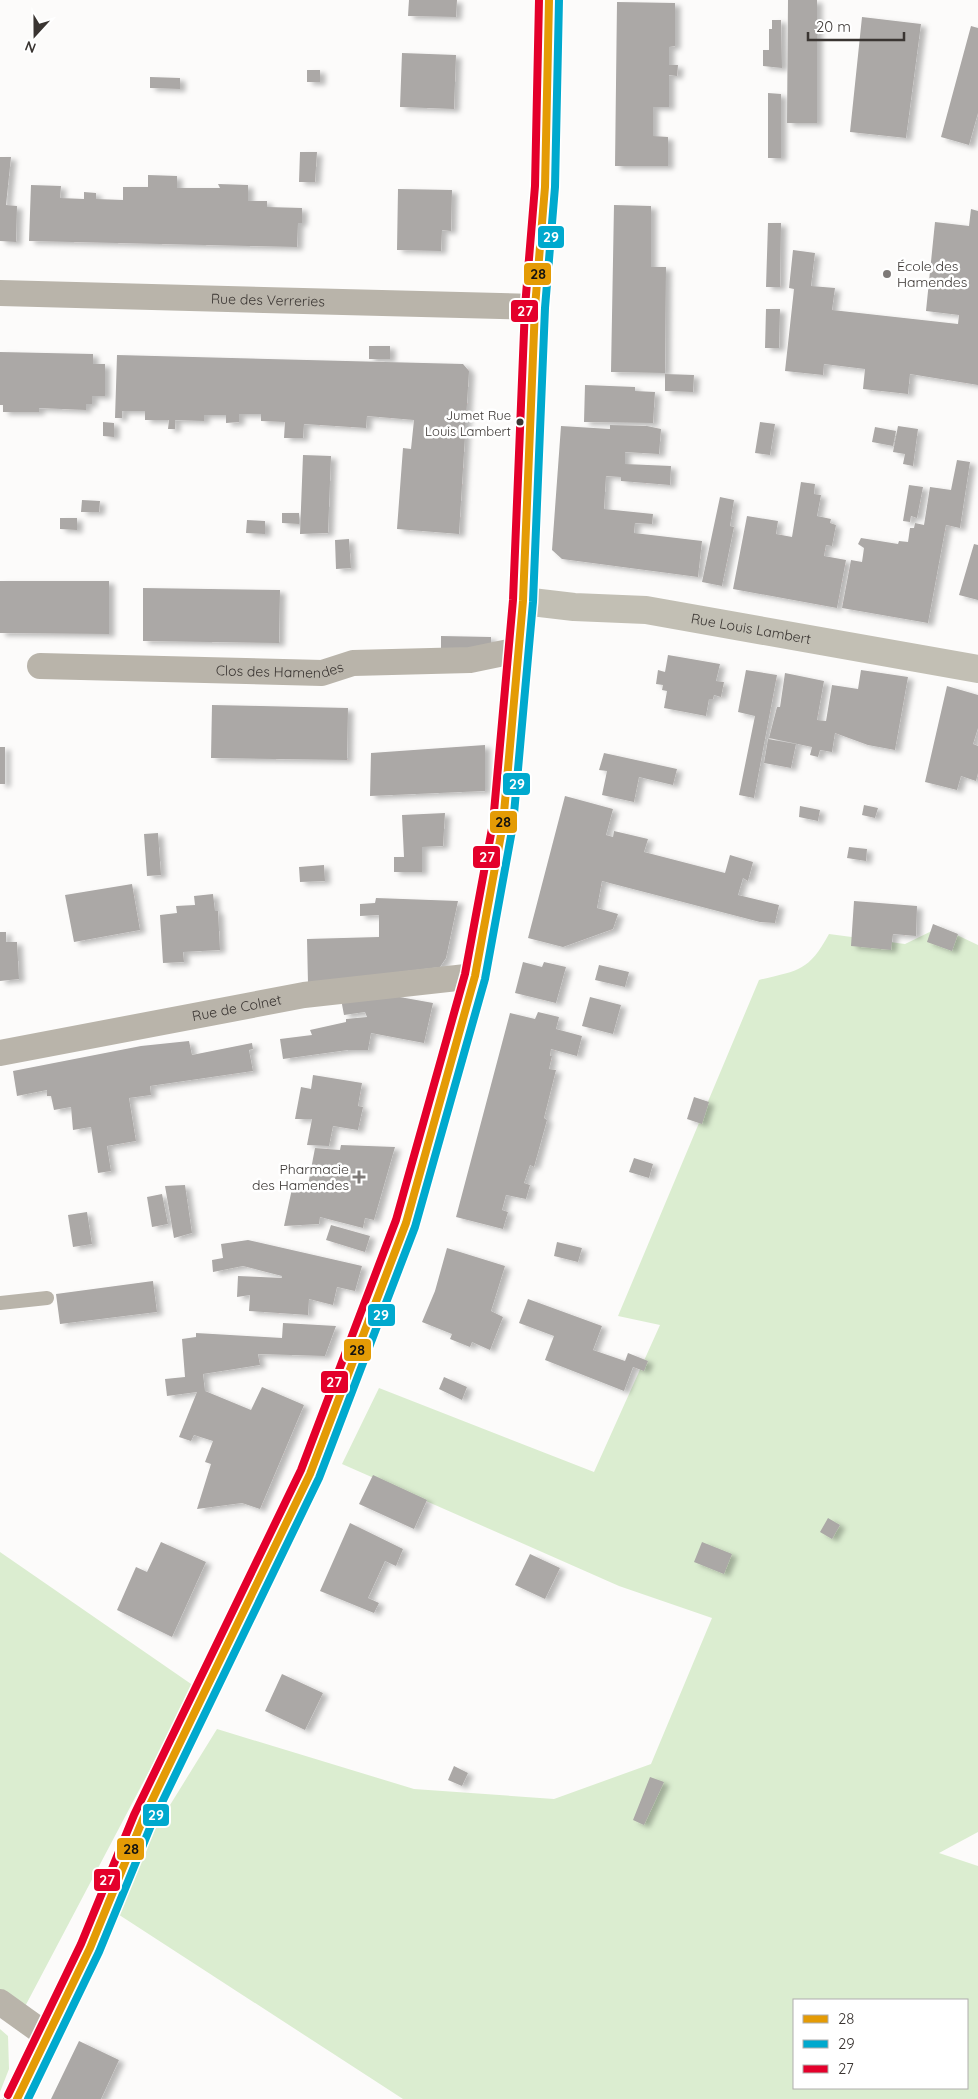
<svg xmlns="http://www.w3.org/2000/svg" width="978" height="2099" font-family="Quicksand,sans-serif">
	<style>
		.green { fill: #dbedd0; fill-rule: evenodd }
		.building { fill: #aba8a6; filter: url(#shadow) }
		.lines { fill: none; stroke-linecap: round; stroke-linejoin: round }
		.lane { stroke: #b9b4aa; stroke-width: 14 }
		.street { stroke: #b9b4aa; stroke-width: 26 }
		.secondary { stroke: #c2bfb4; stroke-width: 28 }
		.bus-1-casing { stroke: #fff; stroke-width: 11 }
		.bus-2-casing { stroke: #fff; stroke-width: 11 }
		.bus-3-casing { stroke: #fff; stroke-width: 11 }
		.bus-1 { stroke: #e49b05; stroke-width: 8 }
		.bus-2 { stroke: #00a9ce; stroke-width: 8 }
		.bus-3 { stroke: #e4002b; stroke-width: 8 }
		.poi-dot { fill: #7e7a78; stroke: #fff; stroke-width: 2 }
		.bus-dot { fill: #3a3532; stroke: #fff; stroke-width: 2 }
		.labels { text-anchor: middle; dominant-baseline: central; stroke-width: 5; stroke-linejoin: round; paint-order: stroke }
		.bus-label { font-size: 13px; fill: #3a3532; stroke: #fff; text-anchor: end }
		.poi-label { font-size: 14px; fill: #3a3532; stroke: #fff; text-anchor: start }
		.street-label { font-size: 14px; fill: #3a3532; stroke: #fff }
		.line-badge { stroke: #fff; stroke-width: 2 }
		.badge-label { font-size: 14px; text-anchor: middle; font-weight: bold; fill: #fff }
		.pale-badge-label { font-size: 14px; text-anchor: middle; font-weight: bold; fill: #111 }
	</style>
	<defs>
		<filter id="shadow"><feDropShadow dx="5.5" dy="3" stdDeviation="2.5" flood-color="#0004"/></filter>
	</defs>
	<rect width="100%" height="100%" fill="#fcfbfa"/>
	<path class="green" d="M940,927L978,945V1832L939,1853L978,1866V2099H403L107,1907L217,1729L414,1789L554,1799L651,1764L712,1618L619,1586L342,1464L379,1388L594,1472L660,1325L618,1316L759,980C799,970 808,972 829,934L905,944ZM794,2000H967V2088H794Z
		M0,1552L194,1686L20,2016L0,2001Z
		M0,2029L8,2036L9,2069L0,2092Z"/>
	<path class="building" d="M409,0H457L456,17L408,16Z
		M788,0H817V123H787Z
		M617,2L675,3V46L669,47V65H678L677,76L669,75V107H653V136L668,137V166H615Z
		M862,17L921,24L906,138L850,132Z
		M772,20H781L782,68L763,66V50H769V29H772Z
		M971,26L978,28V113L969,145L941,137Z
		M402,53L456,55L454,109L400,107Z
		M307,70H320V82H307Z
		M150,77L180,78V89L150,88Z
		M768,93L781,94V158H768Z
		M300,152H317L315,182H299Z
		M0,157H11L6,205L17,206L16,242L0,241Z
		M148,175L177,176V188H220L218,184L248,185V201H267V207L302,208V223H298L297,247L29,241L31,185L61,186L60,198L84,199V192L96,193V199L123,200V187H148Z
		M398,189L452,190L451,231L442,230L441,251L397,250Z
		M614,205L651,206V267H666L665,373L611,372Z
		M971,209L978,211V385L910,374L908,394L863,389L865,369L824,364L823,375L785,371L794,289L789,288L793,250L815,253L811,286L835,288L832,310L958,324L959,315L926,311L935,222L969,226Z
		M768,223H781L780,287H766Z
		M766,309H780L779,348H765Z
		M369,346H390V359H369Z
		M0,352L93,354V364H105V396H92V404H86V410L39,408V412H3V405H0Z
		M117,355L463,364L469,371L459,534L397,529L403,448L411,449L414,420L367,416L366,428L304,424L303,438H284L285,422L261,421V414H239V422L226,423V415H204V421L175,420V429H168L169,420H145V411H122V418H115Z
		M665,374L694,375L693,392L665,391Z
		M585,385L635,387V391L655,392L653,423L584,422Z
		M103,422L114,423V437L103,436Z
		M760,422L775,424L770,455L755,453Z
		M610,425L647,426L661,429L659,454L625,452V464L671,466L670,485L621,481V477L606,476L604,509L653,514L652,524L635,523L634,533L702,541L698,577L562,559L552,550L561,426L610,429Z
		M898,426L918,429L913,466L903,464L905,454L893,452Z
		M875,427L896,431L893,446L872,442Z
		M303,455L331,456L328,533L300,534Z
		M957,460L970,462L960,528L946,525L928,623L842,608L851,560L862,562L864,548L858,544L861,538L898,544L899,541L908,542L910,528H914L915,523L924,525L930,487L951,490Z
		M801,482L815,484L814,494L821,495L817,516L831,519L830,523L836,525L832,546L826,545L824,556L846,560L837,608L733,589L747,516L778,521L776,534L792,537Z
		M909,485L923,487L917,518L911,516L910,522L903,521Z
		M720,497L734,500L730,526L734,527L722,586L702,582Z
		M82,500L100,501L99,512H81Z
		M282,513H299V524L282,523Z
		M60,518H77V530L60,529Z
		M247,520L265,521V534L246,533Z
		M349,539L351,568L336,569L335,540Z
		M974,544L978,545V600L959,595Z
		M0,581H109V634L0,633Z
		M143,588L280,590L279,643L143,641Z
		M441,636L491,637V652H441Z
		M668,655L720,664L716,681L724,682L721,697L714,695L713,699H709L706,716L664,708L667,691L662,690L663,685L656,684L658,670L665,672Z
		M746,670L777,675L754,798L739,795L755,716L738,712Z
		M861,670L908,677L895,750L868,745L835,733L832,752L820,750L818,757L810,755L812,747L769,738L777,707H780L785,673L824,681L817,720L826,721L832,685L858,689Z
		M947,686L978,695V728L973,744L978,746V773L976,781L961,776L957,790L925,782Z
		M212,705L348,708L347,760L211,758Z
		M768,739L796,744L791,768L764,763Z
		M485,745V791L370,796L371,753Z
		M0,747H5V784H0Z
		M604,753L677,769L673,785L639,777L634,802L602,795L607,771L599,770Z
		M565,796L613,809L606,835L613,837L614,831L648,839L644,852L725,873L730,855L753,862L748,881L743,878L738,895L779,905L775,923L760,922L602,881L597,908L618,914L613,929L563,947L528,938Z
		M864,805L878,808L875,818L862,815Z
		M800,806L820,810L818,821L799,817Z
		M445,813L443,846L422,847V872H394V857H404L402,815Z
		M158,833L161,875L147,876L144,834Z
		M849,847L867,849L866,861L847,858Z
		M324,865L325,881L300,882L299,867Z
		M132,884L140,930L74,942L65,895Z
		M213,894L215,911H218L220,950L183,952L184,962L163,963L160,915L177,913L176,906L195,905L194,896Z
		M376,898L458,901L446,958L440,967L308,983L307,939L379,937V915L360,916V904L375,903Z
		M854,901L917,906L916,936L893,934L891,950L851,946Z
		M933,924L958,934L952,951L927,942Z
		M0,932H6V942H17L19,979L0,981Z
		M523,962L542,967L544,962L566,967L556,1003L515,993Z
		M599,965L629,972L625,987L595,980Z
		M383,994L433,1003L424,1043L371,1033L368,1050H348L283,1059L280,1039L312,1035L310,1030L346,1022V1019L367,1017L365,1012L344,1015L341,999Z
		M590,997L621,1005L613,1034L582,1026Z
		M538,1012L559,1017L556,1029L582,1036L577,1056L551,1049L550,1056H552L549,1069L556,1070L544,1118L547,1120L534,1167L530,1165L524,1183L530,1185L526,1199L506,1195L502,1210L508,1212L503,1229L456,1217L510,1013L535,1019Z
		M189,1041L192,1055L252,1043L253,1049L249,1050L253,1071L150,1086L151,1095L129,1098L136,1141L107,1146L111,1171L98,1173L91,1127L73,1130L71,1107L54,1110L51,1096H47V1090L17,1096L13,1071L141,1046Z
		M313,1075L362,1083L358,1106L363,1107L358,1130L333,1126L329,1146L307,1145L312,1119H295L301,1087L311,1089Z
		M694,1097L709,1102L702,1124L687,1119Z
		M341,1145L395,1147L374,1220L365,1218L363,1228L320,1217L319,1224L284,1226L293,1184L308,1185L315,1148L340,1150Z
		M634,1158L653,1164L649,1178L629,1172Z
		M185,1185L192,1233L174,1238L165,1186Z
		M162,1194L168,1224L152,1227L147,1197Z
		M87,1212L92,1244L73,1247L68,1215Z
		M331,1225L370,1236L365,1252L326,1240Z
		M248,1240L362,1266L355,1291L337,1287L333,1305L309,1299L308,1315L249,1311L250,1295L237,1297L238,1276L282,1278V1276L243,1266L213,1272L212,1260L223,1258L221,1244Z
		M557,1242L582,1248L578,1262L554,1256Z
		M447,1248L505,1266L491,1311L503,1317L490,1350L472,1342L470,1347L450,1339L452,1334L422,1322L435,1291Z
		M153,1281L157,1312L60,1324L56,1294Z
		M528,1299L602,1326L593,1350L625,1361L628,1353L648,1361L644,1371L633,1367L624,1391L545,1360L554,1336L519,1323Z
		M283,1323L336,1326L325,1356L258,1354L260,1365L203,1374L205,1391L251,1410L262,1387L304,1405L260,1509L242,1503L197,1509L211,1464L205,1462L213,1441L194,1435L191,1441L179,1437L197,1392L167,1396L165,1379L185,1377L182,1339L196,1337V1333L282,1338Z
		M444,1377L467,1387L462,1400L439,1389Z
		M373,1475L427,1500L414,1529L359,1504Z
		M828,1518L840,1525L832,1539L820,1532Z
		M350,1523L403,1549L396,1566L385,1561L368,1598L379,1603L374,1613L320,1591Z
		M161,1542L206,1562L172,1637L117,1610L136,1567L147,1572Z
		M702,1542L732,1554L724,1574L694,1562Z
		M530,1554L560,1568L545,1599L515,1585Z
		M282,1674L323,1693L305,1730L265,1711Z
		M454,1766L468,1773L462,1786L448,1780Z
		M650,1777L664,1782L644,1825L633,1820Z
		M79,2041L119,2060L101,2099H51Z"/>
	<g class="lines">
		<path class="lane" d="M0,1303L47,1298"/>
		<g class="street">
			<path id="s1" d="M0,293L535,307"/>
			<path id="s2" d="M40,666L322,673L353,663L470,660L518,650"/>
			<path id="s3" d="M0,1053L304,995L475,976"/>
			<path d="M0,2002L46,2035"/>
		</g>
		<g class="secondary">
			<path id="s4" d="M523,601L574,607L646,610L978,669"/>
			<path d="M17,2099L90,1948L143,1819L310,1474L406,1223L475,976L503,824L523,601L535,307L545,187L549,0"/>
		</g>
		<defs>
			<path id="bus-1" d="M17,2099L90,1948L143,1819L310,1474L406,1223L475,976L503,824L523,601L535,307L545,187L549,0"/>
			<path id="bus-2" d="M28,2099L99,1952L152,1823L319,1478L415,1227L485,979L513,825L533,602L545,308L555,187L559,0"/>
			<path id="bus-3" d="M8,2095L81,1944L134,1815L301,1470L396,1220L465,974L493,823L513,600L525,307L535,186L539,0"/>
		</defs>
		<use href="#bus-1" class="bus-1-casing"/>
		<use href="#bus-2" class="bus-2-casing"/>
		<use href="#bus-3" class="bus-3-casing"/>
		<use href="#bus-1" class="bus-1"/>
		<use href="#bus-2" class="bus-2"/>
		<use href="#bus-3" class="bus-3"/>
	</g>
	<g class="poi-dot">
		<circle cx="887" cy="274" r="5"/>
		<path d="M356.5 1169.5h5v5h5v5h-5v5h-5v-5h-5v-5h5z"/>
	</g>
	<circle class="bus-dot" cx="520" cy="422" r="4.5"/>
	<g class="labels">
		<g class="bus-label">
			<text x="511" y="415">Jumet Rue<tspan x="511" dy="16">Louis Lambert</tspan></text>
		</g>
		<g class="poi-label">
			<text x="897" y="266">École des<tspan x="897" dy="16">Hamendes</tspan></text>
			<text x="349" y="1169" text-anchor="end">Pharmacie<tspan x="349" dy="16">des Hamendes</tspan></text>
		</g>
		<g class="street-label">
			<text stroke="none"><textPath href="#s1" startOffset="268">Rue des Verreries</textPath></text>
			<text stroke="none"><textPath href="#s4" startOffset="230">Rue Louis Lambert</textPath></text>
			<text stroke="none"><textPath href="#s2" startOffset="240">Clos des Hamendes</textPath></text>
			<text stroke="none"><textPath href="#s3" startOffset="241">Rue de Colnet</textPath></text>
		</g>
	</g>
	<g class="line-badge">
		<rect x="537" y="225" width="28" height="24" rx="5" fill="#00a9ce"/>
		<rect x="523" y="262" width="29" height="24" rx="5" fill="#e49b05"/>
		<rect x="510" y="299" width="29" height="24" rx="5" fill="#e4002b"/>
		<rect x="502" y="772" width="29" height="24" rx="5" fill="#00a9ce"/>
		<rect x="489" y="810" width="29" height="24" rx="5" fill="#e49b05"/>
		<rect x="472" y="845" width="29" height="24" rx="5" fill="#e4002b"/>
		<rect x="367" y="1303" width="29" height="24" rx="5" fill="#00a9ce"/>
		<rect x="343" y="1338" width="29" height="24" rx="5" fill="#e49b05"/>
		<rect x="320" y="1370" width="29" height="24" rx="5" fill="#e4002b"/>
		<rect x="142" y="1803" width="28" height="24" rx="5" fill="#00a9ce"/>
		<rect x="116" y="1837" width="29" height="24" rx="5" fill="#e49b05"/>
		<rect x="93" y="1868" width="28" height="24" rx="5" fill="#e4002b"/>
	</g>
	<g class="badge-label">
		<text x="551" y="242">29</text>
		<text x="525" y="316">27</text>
		<text x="517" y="789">29</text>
		<text x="487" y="862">27</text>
		<text x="381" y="1320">29</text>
		<text x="334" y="1387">27</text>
		<text x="156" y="1820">29</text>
		<text x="107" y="1885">27</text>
	</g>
	<g class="pale-badge-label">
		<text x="538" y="279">28</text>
		<text x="503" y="827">28</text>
		<text x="357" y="1355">28</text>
		<text x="131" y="1854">28</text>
	</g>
	<rect x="793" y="1999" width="175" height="90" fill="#ffffff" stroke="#b0aead"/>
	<rect x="803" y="2015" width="25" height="8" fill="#e49b05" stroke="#b0aead"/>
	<text x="838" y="2024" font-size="15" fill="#3a3532">28</text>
	<rect x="803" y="2040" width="25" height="8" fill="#00a9ce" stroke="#b0aead"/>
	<text x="838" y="2049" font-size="15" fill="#3a3532">29</text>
	<rect x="803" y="2065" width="25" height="8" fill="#e4002b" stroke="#b0aead"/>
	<text x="838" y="2074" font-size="15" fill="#3a3532">27</text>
	<g transform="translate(35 35) rotate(201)" stroke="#ffffff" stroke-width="4" paint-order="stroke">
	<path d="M0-4L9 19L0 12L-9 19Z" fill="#3a3532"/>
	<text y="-8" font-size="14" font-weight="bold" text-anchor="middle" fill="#3a3532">N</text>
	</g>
	<path d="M808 32v8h96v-8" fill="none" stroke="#3a3532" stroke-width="2.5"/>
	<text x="816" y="32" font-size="15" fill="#3a3532" stroke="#ffffff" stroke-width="4" paint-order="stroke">20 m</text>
</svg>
